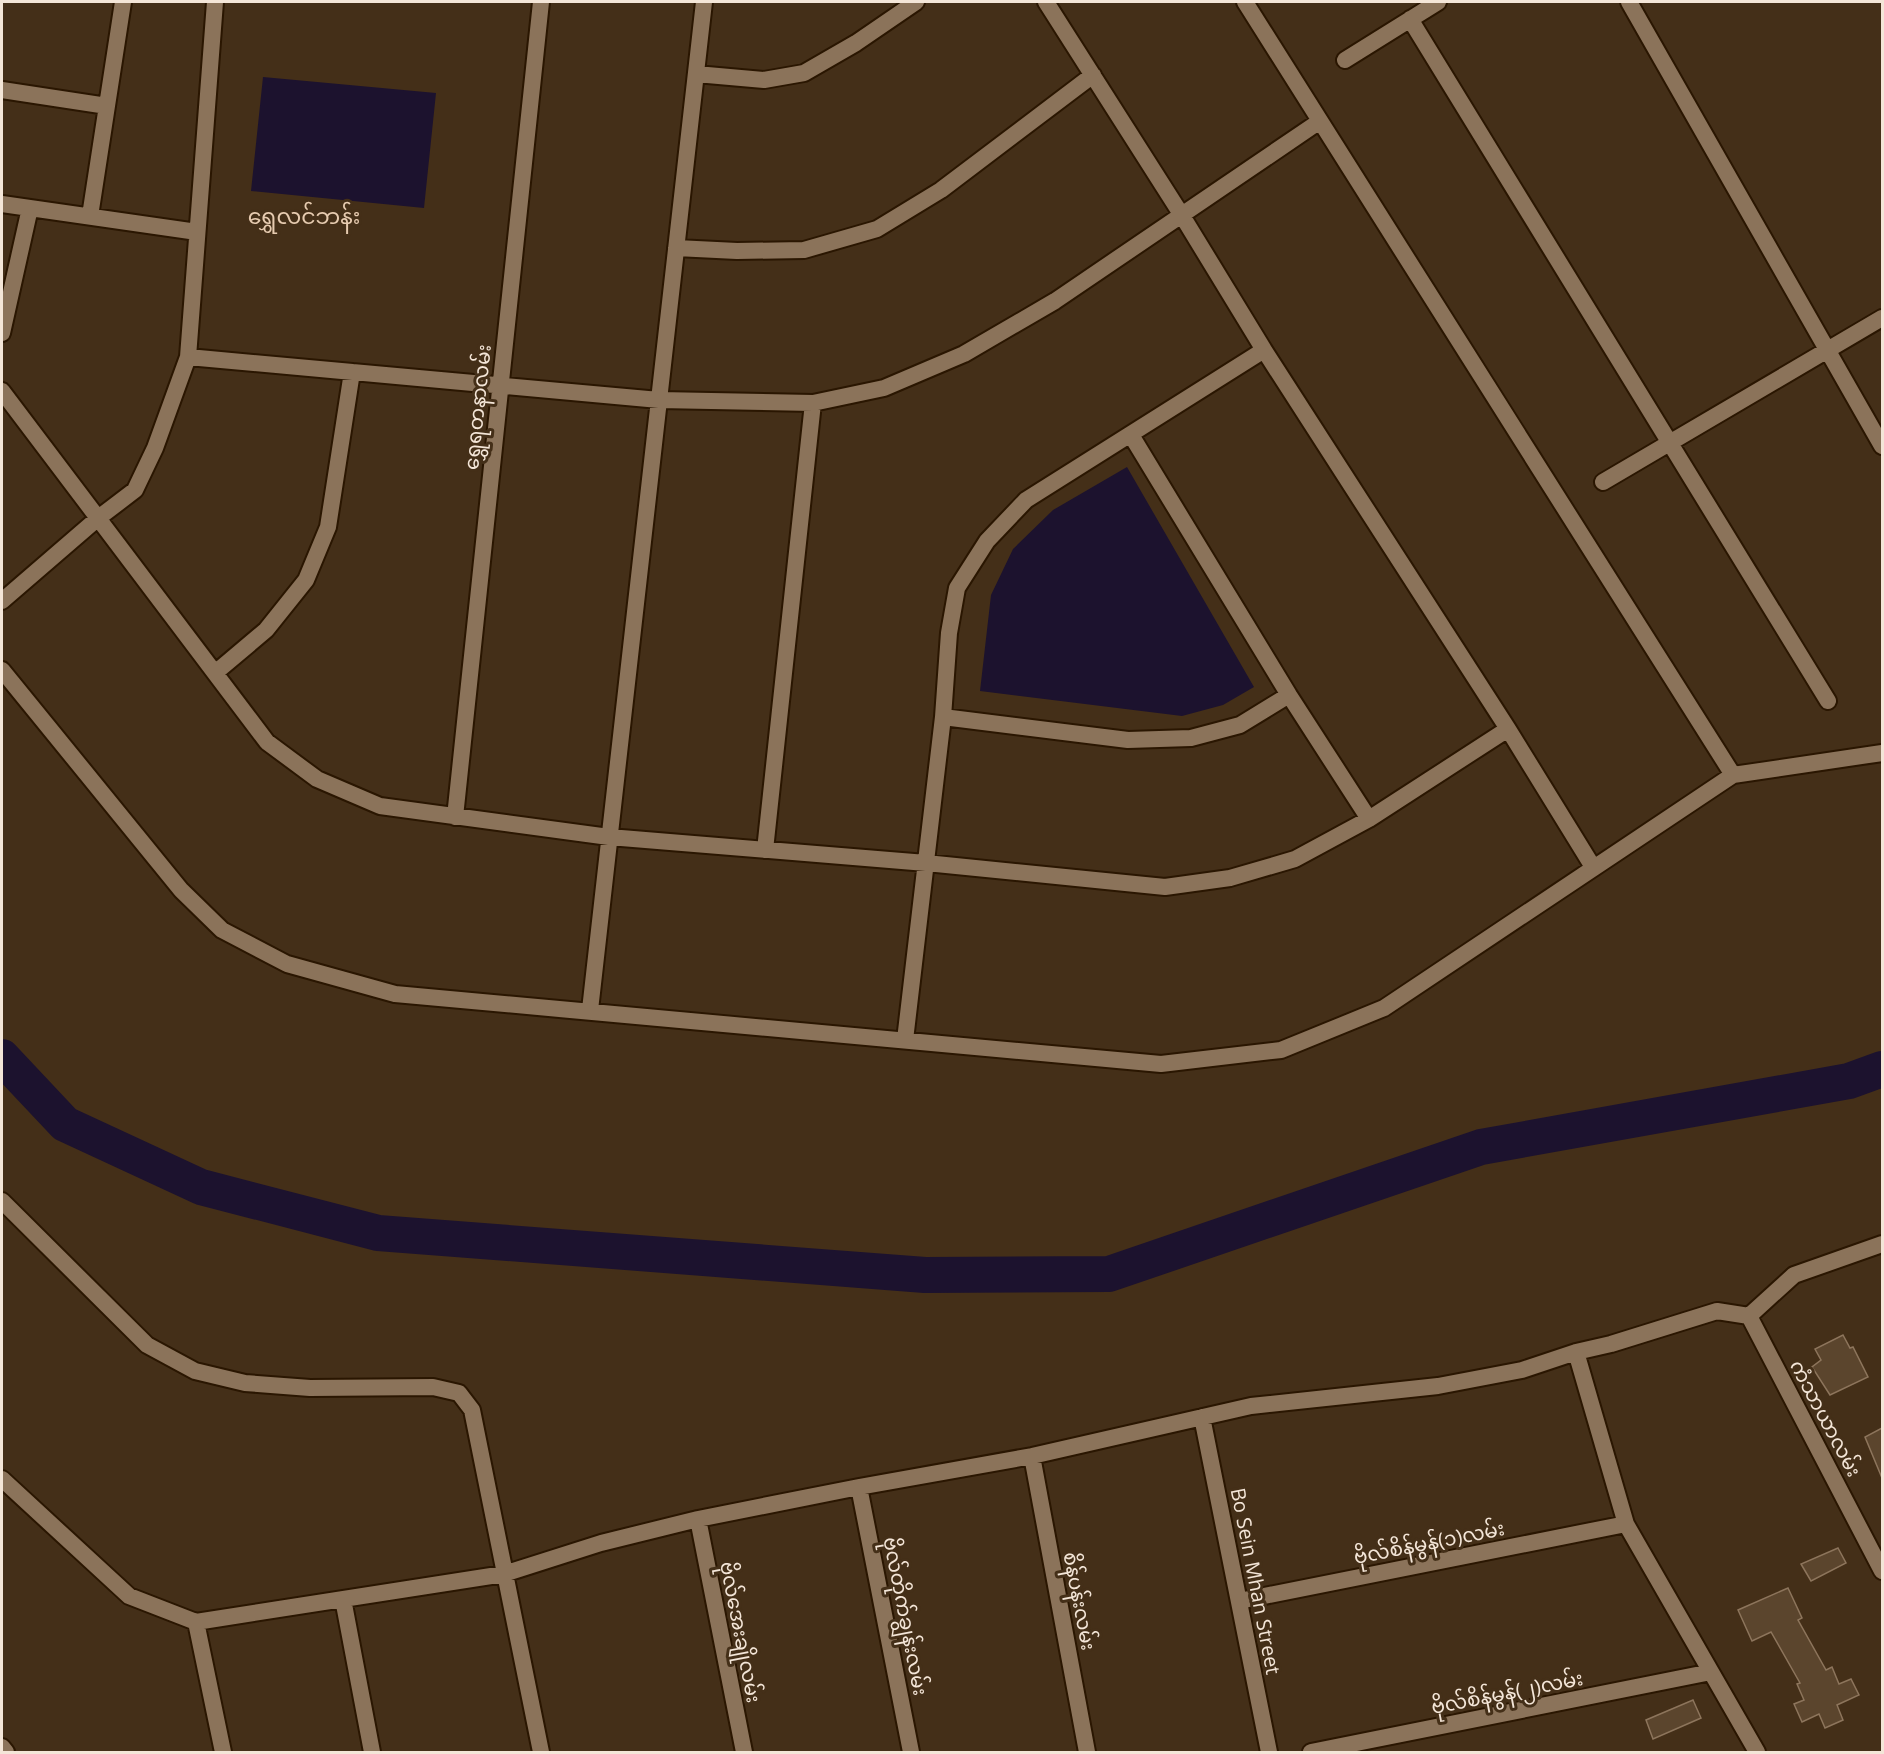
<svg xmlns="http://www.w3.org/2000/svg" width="1884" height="1754" font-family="'Open Sans','Noto Sans Myanmar',sans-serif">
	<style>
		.water { fill: #1c122e }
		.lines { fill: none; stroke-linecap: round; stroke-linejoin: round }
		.river { stroke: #1c122e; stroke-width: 36 }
		.building { fill: #5b452d; stroke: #8d755c; stroke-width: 1.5 }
		.street-casing { stroke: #2a1601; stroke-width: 20 }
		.street { stroke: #8b735a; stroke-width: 16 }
		.labels { text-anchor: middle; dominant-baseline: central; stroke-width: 6; stroke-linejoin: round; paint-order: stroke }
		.street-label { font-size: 20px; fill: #f4e6d8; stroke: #442f18 }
		.quarter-label { font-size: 22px; fill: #e6cbb0; stroke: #442f18 }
	</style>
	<rect width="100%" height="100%" fill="#442f18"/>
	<path class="water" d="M263,77L436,93L424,208L251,191Z
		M1127,467L1254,687L1223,705L1182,716L980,691L991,595L1013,549L1053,510Z"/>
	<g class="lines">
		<path class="river" d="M2,1057L65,1124L201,1187L378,1233L925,1275L1109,1274L1481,1147L1849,1081L1882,1069"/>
	</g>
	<path class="building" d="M1843,1335L1850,1348L1853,1347L1868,1377L1830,1395L1812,1367L1821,1360L1815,1349Z
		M1882,1428V1478L1865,1437Z
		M1838,1548L1846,1563L1811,1581L1801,1564Z
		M1788,1588L1802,1618L1798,1620L1826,1670L1832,1667L1839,1684L1851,1679L1859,1695L1837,1705L1843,1720L1825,1728L1819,1714L1802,1722L1794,1704L1804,1700L1797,1684L1800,1683L1771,1632L1752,1641L1738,1610Z
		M1693,1700L1701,1718L1653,1739L1646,1720Z"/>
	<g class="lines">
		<defs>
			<path id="street" d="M1046,2L1181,214L1264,350L1508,729L1593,867
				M1245,2L1733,775
				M1629,2L1882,446
				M1410,19L1828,701
				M1345,60L1438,2
				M696,74L764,80L804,73L856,43L916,2
				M2,90L107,106
				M2,204L197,232
				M90,216L123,2
				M676,248L737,251L804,250L877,229L941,190L1093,75
				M2,333L30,208
				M188,357L659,400L813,403L884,388L964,354L1055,301L1320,121
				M2,391L267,742L317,779L380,806L609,837L926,863L1165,887L1230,878L1295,859L1369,819L1508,729
				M1131,435L1289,695L1369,819
				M1603,482L1882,318
				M2,601L97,519L135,490L155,448L188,357L215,2
				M2,670L181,890L222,930L287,964L395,994L1161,1064L1281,1050L1384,1008L1733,775L1882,753
				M215,673L266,630L306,580L328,527L352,372
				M943,717L1128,740L1191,738L1240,725L1289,695
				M455,817L541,2
				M765,850L813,403
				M590,1010L704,2
				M905,1040L943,717L949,633L957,588L987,541L1026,500L1264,350
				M2,1201L147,1345L195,1371L245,1383L310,1388L433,1387L459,1393L472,1410L541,1752
				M1749,1316L1882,1571
				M1576,1352L1626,1524L1757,1752
				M1202,1417L1269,1752
				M1032,1456L1087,1752
				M2,1479L129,1596L196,1622L504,1574L601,1543L698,1519L859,1487L1032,1456L1251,1406L1438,1386L1522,1370L1576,1352L1611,1344L1717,1311L1749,1316L1794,1275L1882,1244
				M859,1487L911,1752
				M698,1519L744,1752
				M343,1599L372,1752
				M1239,1601L1626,1524
				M196,1622L223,1752
				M2,1747L6,1752
				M1311,1752L1711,1672"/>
		</defs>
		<use href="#street" class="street-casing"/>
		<use href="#street" class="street"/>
	</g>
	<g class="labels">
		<g class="street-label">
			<text transform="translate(477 407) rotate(-84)">ရွှေရတနာလမ်း</text>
			<text transform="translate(1826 1418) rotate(62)">ကံသာယာလမ်း</text>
			<text transform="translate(1429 1542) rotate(-11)">ဗိုလ်စိန်မွန်(၁)လမ်း</text>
			<text transform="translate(1256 1581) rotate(79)">Bo Sein Mhan Street</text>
			<text transform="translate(1080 1601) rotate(79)">စိန်ပန်းလမ်း</text>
			<text transform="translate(906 1616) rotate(79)">ဗိုလ်တိုက်ချွန်းလမ်း</text>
			<text transform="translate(741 1632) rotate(79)">ဗိုလ်အေးချိုလမ်း</text>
			<text transform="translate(1507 1692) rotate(-11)">ဗိုလ်စိန်မွန်(၂)လမ်း</text>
		</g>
		<g class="quarter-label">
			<text x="304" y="215">ရွှေလင်ဘန်း</text>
		</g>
	</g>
	<rect width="1884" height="1754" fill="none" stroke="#f4e6d8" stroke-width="6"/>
</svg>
